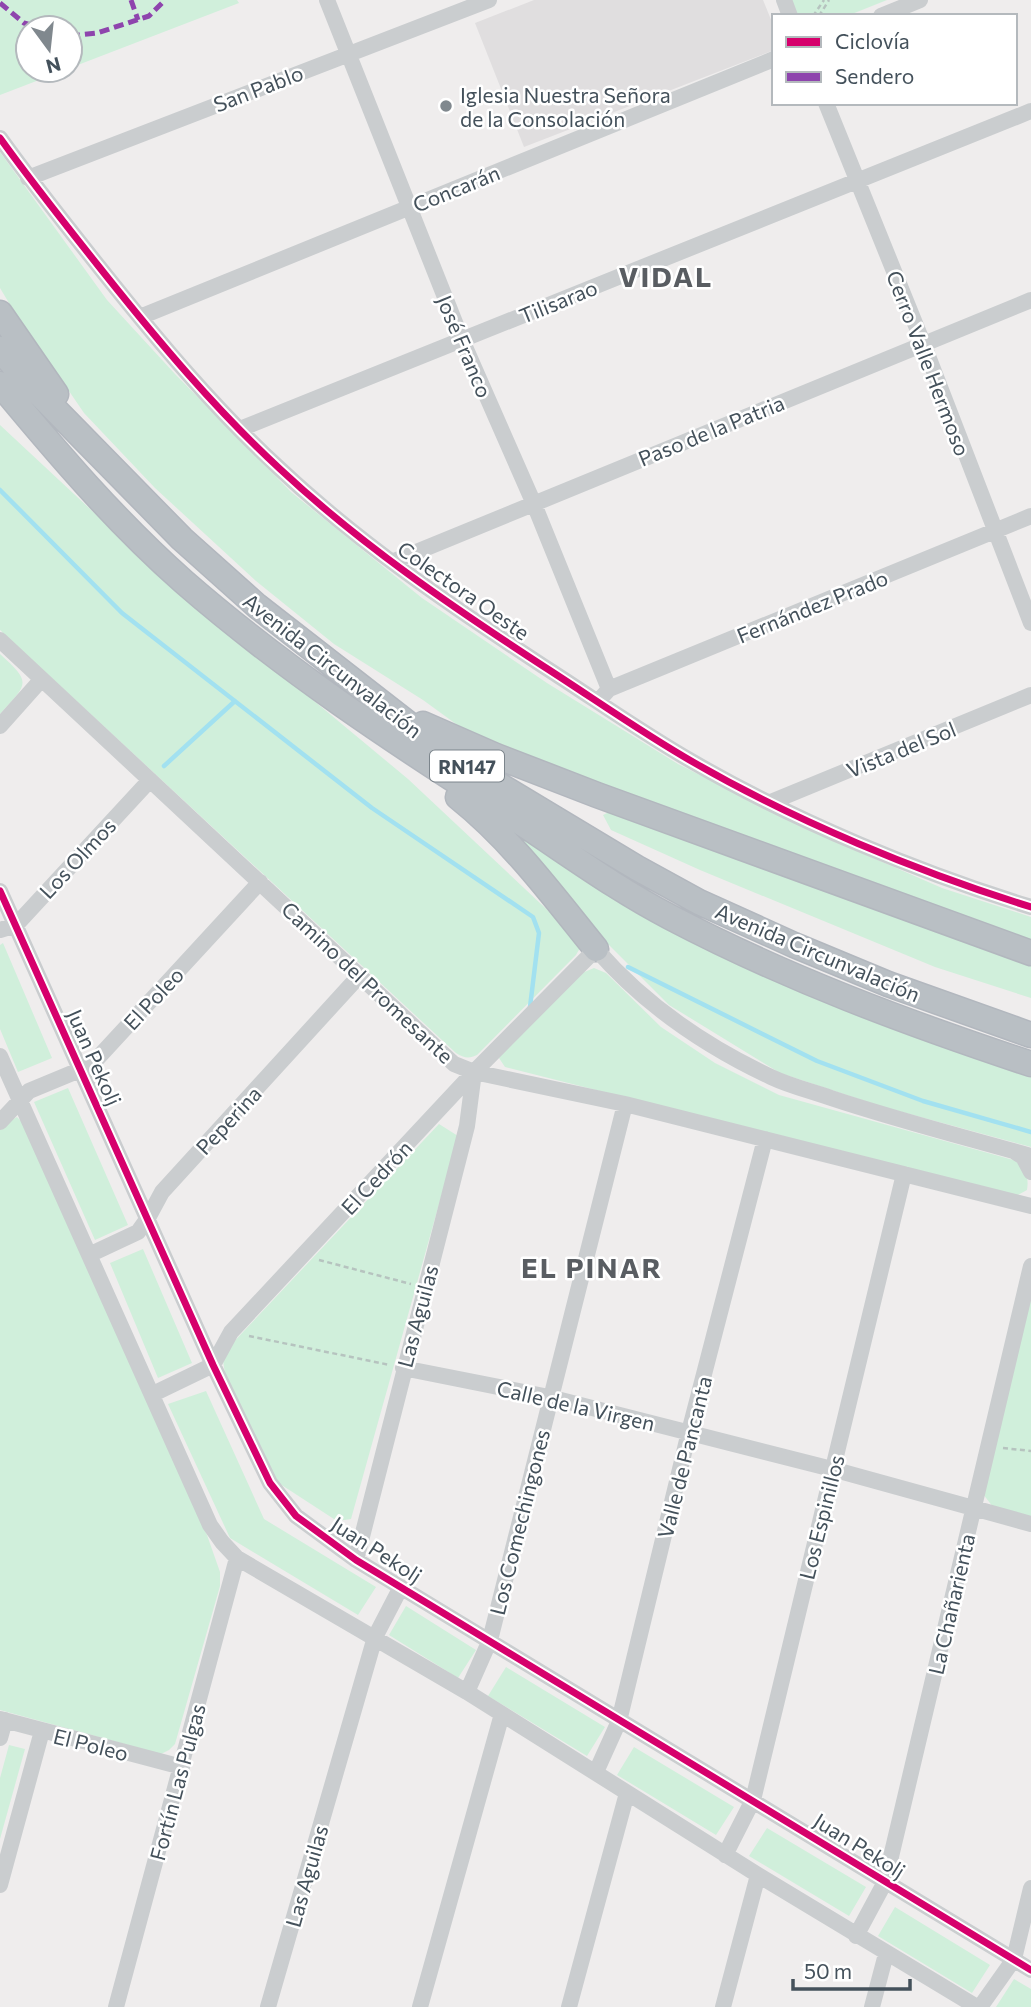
<svg xmlns="http://www.w3.org/2000/svg" width="1031" height="2007" font-family="Commissioner,sans-serif">
	<style>
		.education { fill: #e0dedf }
		.green { fill: #d0efdb }
		.lines { fill: none; stroke-linecap: round; stroke-linejoin: round }
		.stream { stroke: #a2e1f0; stroke-width: 4.5 }
		.highway-casing { stroke: #b2b7be; stroke-width: 27 }
		.path { stroke: #b6c3bf; stroke-width: 2.5; stroke-dasharray: 5 3.5; stroke-linecap: butt }
		.minor { stroke: #cacdcf; stroke-width: 16 }
		.highway { stroke: #b9bfc4; stroke-width: 24 }
		.quiet { stroke: #8e44ad; stroke-width: 5; stroke-dasharray: 10 5; stroke-linecap: butt }
		.cycleway-casing { stroke: #fff; stroke-width: 11 }
		.cycleway { stroke: #d6006c; stroke-width: 7 }
		.poi-dot { fill: #80888e; stroke: #fff; stroke-width: 2.5 }
		.labels { text-anchor: middle; dominant-baseline: central; stroke-width: 5; stroke-linejoin: round; paint-order: stroke }
		.shield { fill: #fff; stroke: #7c858c; stroke-width: 2 }
		.shield-label { font-size: 19px; font-weight: bold; fill: #44515b }
		.street-label { font-size: 21px; fill: #44515b; stroke: #fff }
		.poi-label { font-size: 21px; fill: #44515b; stroke: #fff; text-anchor: start }
		.district-label { font-size: 28px; font-weight: bold; letter-spacing: 2px; fill: #595d62; stroke: #fff }
	</style>
	<rect width="100%" height="100%" fill="#efeded"/>
	<path class="education" d="M534,0H763L774,27V50L524,147L475,23Z"/>
	<path class="green" d="M0,0H237L239,3L70,68V28H28V70H65L0,95Z
		M791,0H887L847,16H797Z
		M0,152L107,300L175,374L291,492L422,598L547,683L678,764L809,830L942,888L1031,917V940L881,888L498,746L456,724L423,700L334,644L256,581L155,488L84,413L9,303L0,288Z
		M0,425L148,563L408,779L574,935L580,948L576,955L477,1055C469,1059 464,1058 456,1053L0,630Z
		M0,654C32,683 28,683 0,714Z
		M471,798L613,896L1031,1074V1147L880,1106L780,1073L669,1005L596,932Z
		M613,810L1031,960V998L935,967L700,870L611,830L603,815Z
		M3,943L52,1058L18,1072L0,1029V945Z
		M594,968L606,973L661,1027L715,1063L779,1095L1017,1161C1026,1169 1029,1178 1027,1190L1016,1196L505,1067L499,1058L504,1047L582,973Z
		M68,1088L128,1225L95,1240L34,1102Z
		M17,1117L23,1123L207,1535L220,1572V1586L175,1744L169,1750L161,1754L0,1710V1127Z
		M439,1124L458,1136L351,1519L337,1521L277,1482L225,1374L223,1360L226,1350Z
		M143,1249L192,1363L158,1378L110,1263Z
		M1031,1298V1517L993,1507L983,1494Z
		M206,1391L264,1519L376,1587L358,1615L230,1538L168,1404Z
		M406,1606L476,1650L458,1678L389,1635Z
		M506,1667L605,1727L587,1756L488,1696Z
		M9,1745L25,1749L0,1839V1778Z
		M634,1747L734,1807L716,1835L617,1775Z
		M767,1828L866,1887L849,1916L749,1856Z
		M895,1907L990,1965L972,1993L878,1936Z
		M1014,1979L1031,1989V2007H996Z"/>
	<g class="lines">
		<path class="stream" d="M0,490L122,613L372,808L533,917L539,933L530,1007
			M164,766L235,701
			M628,967L817,1061L923,1101L1031,1132"/>
		<defs>
			<path id="highway" d="M0,313L56,394
				M0,349L26,380L182,539L257,606L447,754L637,868L699,902L794,945L888,984L1031,1035
				M0,384C58,454 116,522 184,582C284,669 394,742 506,813C561,848 612,887 670,917C786,978 907,1023 1031,1064
				M423,724L496,756L597,795L1031,953
				M458,797C512,840 553,896 596,949"/>
		</defs>
		<use href="#highway" class="highway-casing"/>
		<path class="path" d="M813,16L824,0
			M819,16L829,0
			M319,1260L411,1284
			M249,1336L390,1365
			M1003,1448L1031,1451"/>
		<path class="minor" d="M327,0L462,340L534,504L609,689
			M784,0L790,16
			M881,16L920,0
			M826,103L923,343L1031,623
			M0,138C33,184 69,229 104,273C159,342 215,409 280,469C360,544 451,606 543,666C593,698 642,733 693,762C795,821 918,872 1031,907
			M28,178L489,0
			M140,317L774,59
			M240,429L1031,111
			M392,562L1031,300
			M0,640L454,1064L474,1072L625,1104L1031,1206
			M602,697L609,689L1031,516
			M0,726L41,680
			M771,802L1031,695
			M0,891L213,1365L270,1483L296,1516L356,1560L1031,1970
			M0,930L16,925L150,780
			M0,1056L210,1525L222,1542L237,1558L467,1692L758,1875L977,2007
			M0,1122L29,1091L82,1069L95,1061L260,882
			M1015,1152L1023,1157L1031,1172
			M91,1254L138,1232L148,1218L162,1192L360,975
			M403,1368L549,1397L832,1469L1031,1524
			M153,1394L213,1365L231,1332L474,1072L596,949C643,1003 705,1046 771,1077C790,1086 811,1091 831,1098C897,1120 964,1137 1031,1156
			M356,1560L467,1126L474,1072
			M467,1692L490,1640L625,1104
			M0,1719L182,1767
			M0,1738L5,1720
			M596,1772L619,1721L689,1432L765,1139
			M725,1855L753,1800L904,1174
			M0,1885L42,1731
			M856,1936L885,1882L1031,1266
			M116,2007L237,1558
			M268,2007L375,1637L401,1587
			M420,2007L502,1714
			M569,2007L627,1793
			M723,2007L758,1875
			M872,2007L886,1954
			M980,2007L1014,1959L1031,1888"/>
		<use href="#highway" class="highway"/>
		<path class="quiet" d="M131,0L138,20
			M0,3L24,23L41,28
			M70,36L97,33L149,16L165,0"/>
		<defs>
			<path id="cycleway" d="M0,138C33,184 69,229 104,273C159,342 215,409 280,469C360,544 451,606 543,666C593,698 642,733 693,762C795,821 918,872 1031,907
				M0,891L213,1365L270,1483L296,1516L356,1560L1031,1970"/>
		</defs>
		<use href="#cycleway" class="cycleway-casing"/>
		<use href="#cycleway" class="cycleway"/>
	</g>
	<circle class="poi-dot" cx="446" cy="106" r="7"/>
	<g class="labels">
		<rect class="shield" x="430" y="750.5" width="74" height="31" rx="5"/>
		<g class="shield-label">
			<text x="467" y="766">RN147</text>
		</g>
		<g class="street-label">
			<text transform="translate(258 88) rotate(-21)">San Pablo</text>
			<text transform="translate(456 188) rotate(-22)">Concarán</text>
			<text transform="translate(558 301) rotate(-22)">Tilisarao</text>
			<text transform="translate(465 346) rotate(67)">José Franco</text>
			<text transform="translate(929 363) rotate(69)">Cerro Valle Hermoso</text>
			<text transform="translate(711 430) rotate(-22)">Paso de la Patria</text>
			<text transform="translate(464 590) rotate(35)">Colectora Oeste</text>
			<text transform="translate(812 606) rotate(-22)">Fernández Prado</text>
			<text transform="translate(333 665) rotate(38)">Avenida Circunvalación</text>
			<text transform="translate(901 749) rotate(-22)">Vista del Sol</text>
			<text transform="translate(77 858) rotate(-47)">Los Olmos</text>
			<text transform="translate(818 952) rotate(23)">Avenida Circunvalación</text>
			<text transform="translate(368 982) rotate(43)">Camino del Promesante</text>
			<text transform="translate(153 998) rotate(-47)">El Poleo</text>
			<text transform="translate(95 1057) rotate(66)">Juan Pekolj</text>
			<text transform="translate(228 1120) rotate(-47)">Peperina</text>
			<text transform="translate(376 1177) rotate(-47)">El Cedrón</text>
			<text transform="translate(417 1316) rotate(-75)">Las Aguilas</text>
			<text transform="translate(576 1405) rotate(13)">Calle de la Virgen</text>
			<text transform="translate(684 1457) rotate(-76)">Valle de Pancanta</text>
			<text transform="translate(821 1517) rotate(-76)">Los Espinillos</text>
			<text transform="translate(519 1522) rotate(-76)">Los Comechingones</text>
			<text transform="translate(377 1549) rotate(33)">Juan Pekolj</text>
			<text transform="translate(951 1604) rotate(-77)">La Chañarienta</text>
			<text transform="translate(91 1744) rotate(14)">El Poleo</text>
			<text transform="translate(177 1782) rotate(-75)">Fortín Las Pulgas</text>
			<text transform="translate(860 1845) rotate(32)">Juan Pekolj</text>
			<text transform="translate(306 1876) rotate(-74)">Las Aguilas</text>
		</g>
		<g class="poi-label">
			<text x="460" y="94">Iglesia Nuestra Señora<tspan x="460" dy="24">de la Consolación</tspan></text>
		</g>
		<g class="district-label">
			<text x="666" y="276">VIDAL</text>
			<text x="592" y="1267">EL PINAR</text>
		</g>
	</g>
	<rect x="772" y="14" width="245" height="91" fill="#ffffff" stroke="#b4b9bd" stroke-width="2"/>
	<rect x="786" y="37" width="35" height="10" fill="#d6006c" stroke="#b4b9bd" stroke-width="2"/>
	<text x="835" y="49" font-size="21" fill="#44515b">Ciclovía</text>
	<rect x="786" y="72" width="35" height="10" fill="#8e44ad" stroke="#b4b9bd" stroke-width="2"/>
	<text x="835" y="84" font-size="21" fill="#44515b">Sendero</text>
	<g transform="translate(49 49) rotate(165)"><circle r="33" fill="#ffffff" stroke="#b4b9bd" stroke-width="2"/>
	<path d="M0-5L12 26L0 18L-12 26Z" fill="#80888e"/>
	<text y="-10" font-size="19" font-weight="bold" text-anchor="middle" fill="#44515b">N</text>
	</g>
	<path d="M793 1979v10h117v-10" fill="none" stroke="#44515b" stroke-width="3.5"/>
	<text x="804" y="1979" font-size="21" fill="#44515b" stroke="#ffffff" stroke-width="5" paint-order="stroke">50 m</text>
</svg>
